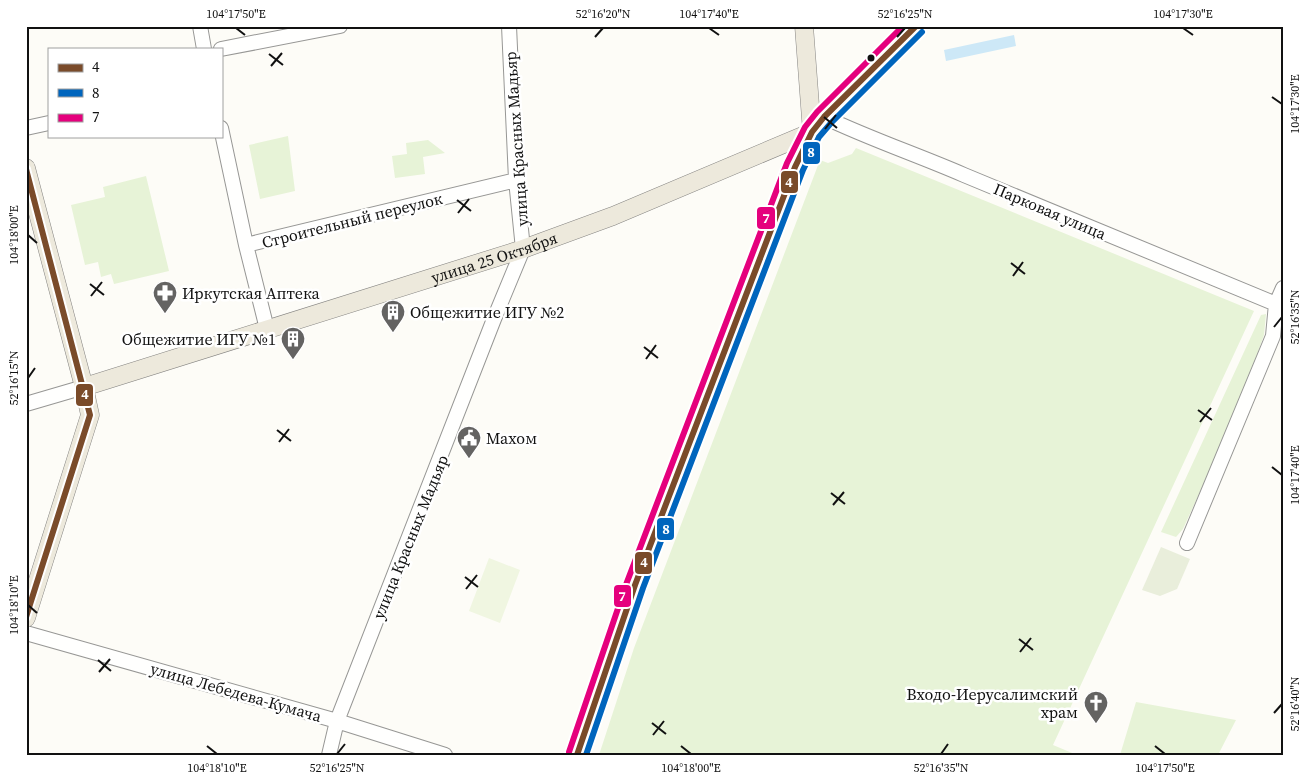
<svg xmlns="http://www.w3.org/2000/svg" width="1309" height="781" font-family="'Source Serif 4',serif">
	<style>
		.green { fill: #e7f3d7 }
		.cemetery { fill: #e9eedb }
		.pitch { fill: #f0f6e1 }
		.water { fill: #cde8f7 }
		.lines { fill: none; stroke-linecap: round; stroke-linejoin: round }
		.minor-casing { stroke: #979795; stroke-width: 16 }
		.major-casing { stroke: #858482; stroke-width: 19 }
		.minor { stroke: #fffffe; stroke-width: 14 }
		.major { stroke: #ede9dc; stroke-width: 18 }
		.bus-1-casing { stroke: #fff; stroke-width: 10 }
		.bus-2-casing { stroke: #fff; stroke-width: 10 }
		.bus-3-casing { stroke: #fff; stroke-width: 10 }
		.bus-1 { stroke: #7a4b2a; stroke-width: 6 }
		.bus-2 { stroke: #0065bd; stroke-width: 6 }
		.bus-3 { stroke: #e5007d; stroke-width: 6 }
		.ticks { fill: none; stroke: #111; stroke-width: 2 }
		.bus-dot { fill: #111; stroke: #fff; stroke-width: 2 }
		.labels { text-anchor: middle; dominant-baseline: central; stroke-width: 5; stroke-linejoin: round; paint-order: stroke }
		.street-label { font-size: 16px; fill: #111; stroke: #fff }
		.poi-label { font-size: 16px; fill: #111; stroke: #fff; text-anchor: start }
		.line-badge { stroke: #fff; stroke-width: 2 }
		.badge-label { font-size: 14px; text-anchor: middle; font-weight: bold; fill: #fff }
		.neatline { fill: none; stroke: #111; stroke-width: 2 }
		.ticks-label { font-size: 12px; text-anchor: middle; fill: #111 }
	</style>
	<rect width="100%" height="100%" fill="#fdfcf7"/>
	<path class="green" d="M288,136L295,191L260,199L249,145Z
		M428,140L445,153L423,157L425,174L395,178L392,156L407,154L406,143Z
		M856,148L1254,311L1053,745L1077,755H599L634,648L820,160L828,163L852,154Z
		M146,176L169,271L114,284L111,274L101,277L98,262L85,265L71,205L105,197L103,187Z
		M1266,314L1264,335L1236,413L1183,529L1176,537L1161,532L1261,315Z
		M1136,702L1236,720L1218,755H1120Z"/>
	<path class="cemetery" d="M1161,547L1190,559L1177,589L1160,596L1142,590Z"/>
	<path class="pitch" d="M489,558L520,570L500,623L469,611Z"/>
	<path class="water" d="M1014,35L1016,46L946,61L944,50Z"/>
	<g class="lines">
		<defs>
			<path id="minor" d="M200,26L204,49
				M221,49L340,26
				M824,117C870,139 918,155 964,175C1068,219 1172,262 1276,304
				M26,128L49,123
				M221,128L246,245L267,329
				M246,245L516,180
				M26,404L84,387
				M1187,543L1273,336L1276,304L1283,288
				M26,633L337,721L445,755
				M329,755L337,721L494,319L523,249L516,180L509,26"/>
			<g id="major">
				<path d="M26,168L84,387L90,415L26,618"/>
				<path id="s1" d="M84,387L523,249L613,216L812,132L824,117L916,26"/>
				<path d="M577,755L635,585L795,167L812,132L804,26"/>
			</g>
		</defs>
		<use href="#minor" class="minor-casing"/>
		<use href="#major" class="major-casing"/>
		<use href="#minor" class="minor"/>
		<use href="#major" class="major"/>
		<defs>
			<path id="bus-1" d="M26,169L90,415L26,617
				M577,755L635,585L795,167L812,132L824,117L916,26"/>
			<path id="bus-2" d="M586,755L643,588L803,170L819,137L831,123L922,32"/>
			<path id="bus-3" d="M569,752L627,582L787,163L805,127L817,112L903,26"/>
		</defs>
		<use href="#bus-1" class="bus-1-casing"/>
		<use href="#bus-2" class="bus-2-casing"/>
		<use href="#bus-3" class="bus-3-casing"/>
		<use href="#bus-1" class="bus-1"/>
		<use href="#bus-2" class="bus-2"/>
		<use href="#bus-3" class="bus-3"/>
	</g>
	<path class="ticks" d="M236,28L245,35M709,28L719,35M1183,28L1193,35M595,37L603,28M897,37L905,28M269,54L283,65M271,66L282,53M1272,97L1282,104M824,117L837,128M825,129L836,115M457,200L471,211M458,213L469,199M28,235L37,243M1011,263L1025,274M1013,276L1023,262M90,284L104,295M91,296L102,282M1274,327L1282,317M644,347L658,358M646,359L656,345M28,378L35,368M1198,410L1212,420M1200,422L1211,408M277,430L291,441M279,442L289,429M1272,467L1282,475M831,493L845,504M833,505L844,492M465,577L478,587M466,589L477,575M28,605L37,613M1019,639L1033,650M1020,652L1031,638M98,660L111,671M99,672L110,659M1274,713L1282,704M652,723L666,734M653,735L664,721M207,746L217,754M681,746L691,754M1155,746L1165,754M337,754L345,744M941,754L948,744"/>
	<defs>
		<symbol id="pharmacy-pin" viewBox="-11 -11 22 30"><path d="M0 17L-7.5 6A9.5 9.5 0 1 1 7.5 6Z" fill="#646362" stroke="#fff"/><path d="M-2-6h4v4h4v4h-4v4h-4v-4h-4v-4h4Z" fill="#fff"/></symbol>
		<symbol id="building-pin" viewBox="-11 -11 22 30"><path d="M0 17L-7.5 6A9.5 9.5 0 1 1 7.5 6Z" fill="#646362" stroke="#fff"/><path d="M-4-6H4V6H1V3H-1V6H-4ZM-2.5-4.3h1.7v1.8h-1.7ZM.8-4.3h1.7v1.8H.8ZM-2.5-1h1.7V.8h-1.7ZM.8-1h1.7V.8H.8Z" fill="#fff"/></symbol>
		<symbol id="civic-pin" viewBox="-11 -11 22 30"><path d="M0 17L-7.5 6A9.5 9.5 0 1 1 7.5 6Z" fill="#646362" stroke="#fff"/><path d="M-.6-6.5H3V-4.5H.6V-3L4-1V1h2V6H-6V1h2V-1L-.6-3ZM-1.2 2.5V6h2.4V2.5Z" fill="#fff"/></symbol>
		<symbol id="church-pin" viewBox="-11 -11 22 30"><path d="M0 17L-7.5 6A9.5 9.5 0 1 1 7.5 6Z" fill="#646362" stroke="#fff"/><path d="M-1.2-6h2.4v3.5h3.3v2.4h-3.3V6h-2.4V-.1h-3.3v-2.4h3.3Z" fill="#fff"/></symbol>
	</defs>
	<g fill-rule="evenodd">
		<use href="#pharmacy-pin" x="151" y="279" width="28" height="38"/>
		<use href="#building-pin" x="379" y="298" width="28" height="38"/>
		<use href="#building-pin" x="279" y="325" width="28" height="38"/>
		<use href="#civic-pin" x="455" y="424" width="28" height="38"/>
		<use href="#church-pin" x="1082" y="689" width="28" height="38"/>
	</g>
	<circle class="bus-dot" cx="871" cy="58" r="4.5"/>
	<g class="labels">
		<g class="street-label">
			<text transform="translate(516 139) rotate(-94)">улица Красных Мадьяр</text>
			<text transform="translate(1050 211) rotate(23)">Парковая улица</text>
			<text transform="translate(352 220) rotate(-14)">Строительный переулок</text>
			<text stroke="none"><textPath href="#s1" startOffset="430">улица 25 Октября</textPath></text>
			<text transform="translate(410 537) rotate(-68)">улица Красных Мадьяр</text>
			<text transform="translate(236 692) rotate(16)">улица Лебедева-Кумача</text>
		</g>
		<g class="poi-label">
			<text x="182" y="293">Иркутская Аптека</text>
			<text x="410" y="312">Общежитие ИГУ №2</text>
			<text x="276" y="339" text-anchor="end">Общежитие ИГУ №1</text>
			<text x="486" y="438">Махом</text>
			<text x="1078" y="694" text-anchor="end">Входо-Иерусалимский<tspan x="1078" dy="18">храм</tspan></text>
		</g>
	</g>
	<g class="line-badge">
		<rect x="802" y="141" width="19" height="24" rx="5" fill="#0065bd"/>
		<rect x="780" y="170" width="19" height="24" rx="5" fill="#7a4b2a"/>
		<rect x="756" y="206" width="20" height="24" rx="5" fill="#e5007d"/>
		<rect x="75" y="383" width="19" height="24" rx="5" fill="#7a4b2a"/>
		<rect x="656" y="517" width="19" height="24" rx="5" fill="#0065bd"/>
		<rect x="634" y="551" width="19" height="24" rx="5" fill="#7a4b2a"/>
		<rect x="613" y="584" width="19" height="24" rx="5" fill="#e5007d"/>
	</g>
	<g class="badge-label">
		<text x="811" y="157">8</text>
		<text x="789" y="187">4</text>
		<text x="766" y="223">7</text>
		<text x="85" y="399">4</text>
		<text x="666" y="534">8</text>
		<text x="644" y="567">4</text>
		<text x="622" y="601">7</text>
	</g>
	<rect width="1309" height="781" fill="none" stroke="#ffffff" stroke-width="55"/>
	<rect x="48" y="48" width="175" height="90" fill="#ffffff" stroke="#a0a0a0"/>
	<rect x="58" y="64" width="25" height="8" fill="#7a4b2a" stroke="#a0a0a0"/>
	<text x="92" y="72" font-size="15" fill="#111111">4</text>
	<rect x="58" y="89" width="25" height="8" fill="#0065bd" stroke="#a0a0a0"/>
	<text x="92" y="98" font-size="15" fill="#111111">8</text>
	<rect x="58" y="114" width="25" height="8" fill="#e5007d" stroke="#a0a0a0"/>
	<text x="92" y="122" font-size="15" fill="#111111">7</text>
	<rect x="28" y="28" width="1254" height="726" class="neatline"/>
	<g class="ticks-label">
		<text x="236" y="18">104°17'50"E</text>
		<text x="603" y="18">52°16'20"N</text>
		<text x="709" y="18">104°17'40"E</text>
		<text x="905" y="18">52°16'25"N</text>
		<text x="1183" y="18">104°17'30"E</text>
		<text transform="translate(1295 104) rotate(-90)" y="4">104°17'30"E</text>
		<text transform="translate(14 235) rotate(-90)" y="4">104°18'00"E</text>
		<text transform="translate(1295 317) rotate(-90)" y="4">52°16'35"N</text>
		<text transform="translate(14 378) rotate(-90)" y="4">52°16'15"N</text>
		<text transform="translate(1295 475) rotate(-90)" y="4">104°17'40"E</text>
		<text transform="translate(14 605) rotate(-90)" y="4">104°18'10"E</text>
		<text transform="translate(1295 704) rotate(-90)" y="4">52°16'40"N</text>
		<text x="217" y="772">104°18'10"E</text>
		<text x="337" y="772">52°16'25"N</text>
		<text x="691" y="772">104°18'00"E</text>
		<text x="941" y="772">52°16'35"N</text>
		<text x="1165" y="772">104°17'50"E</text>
	</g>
</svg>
